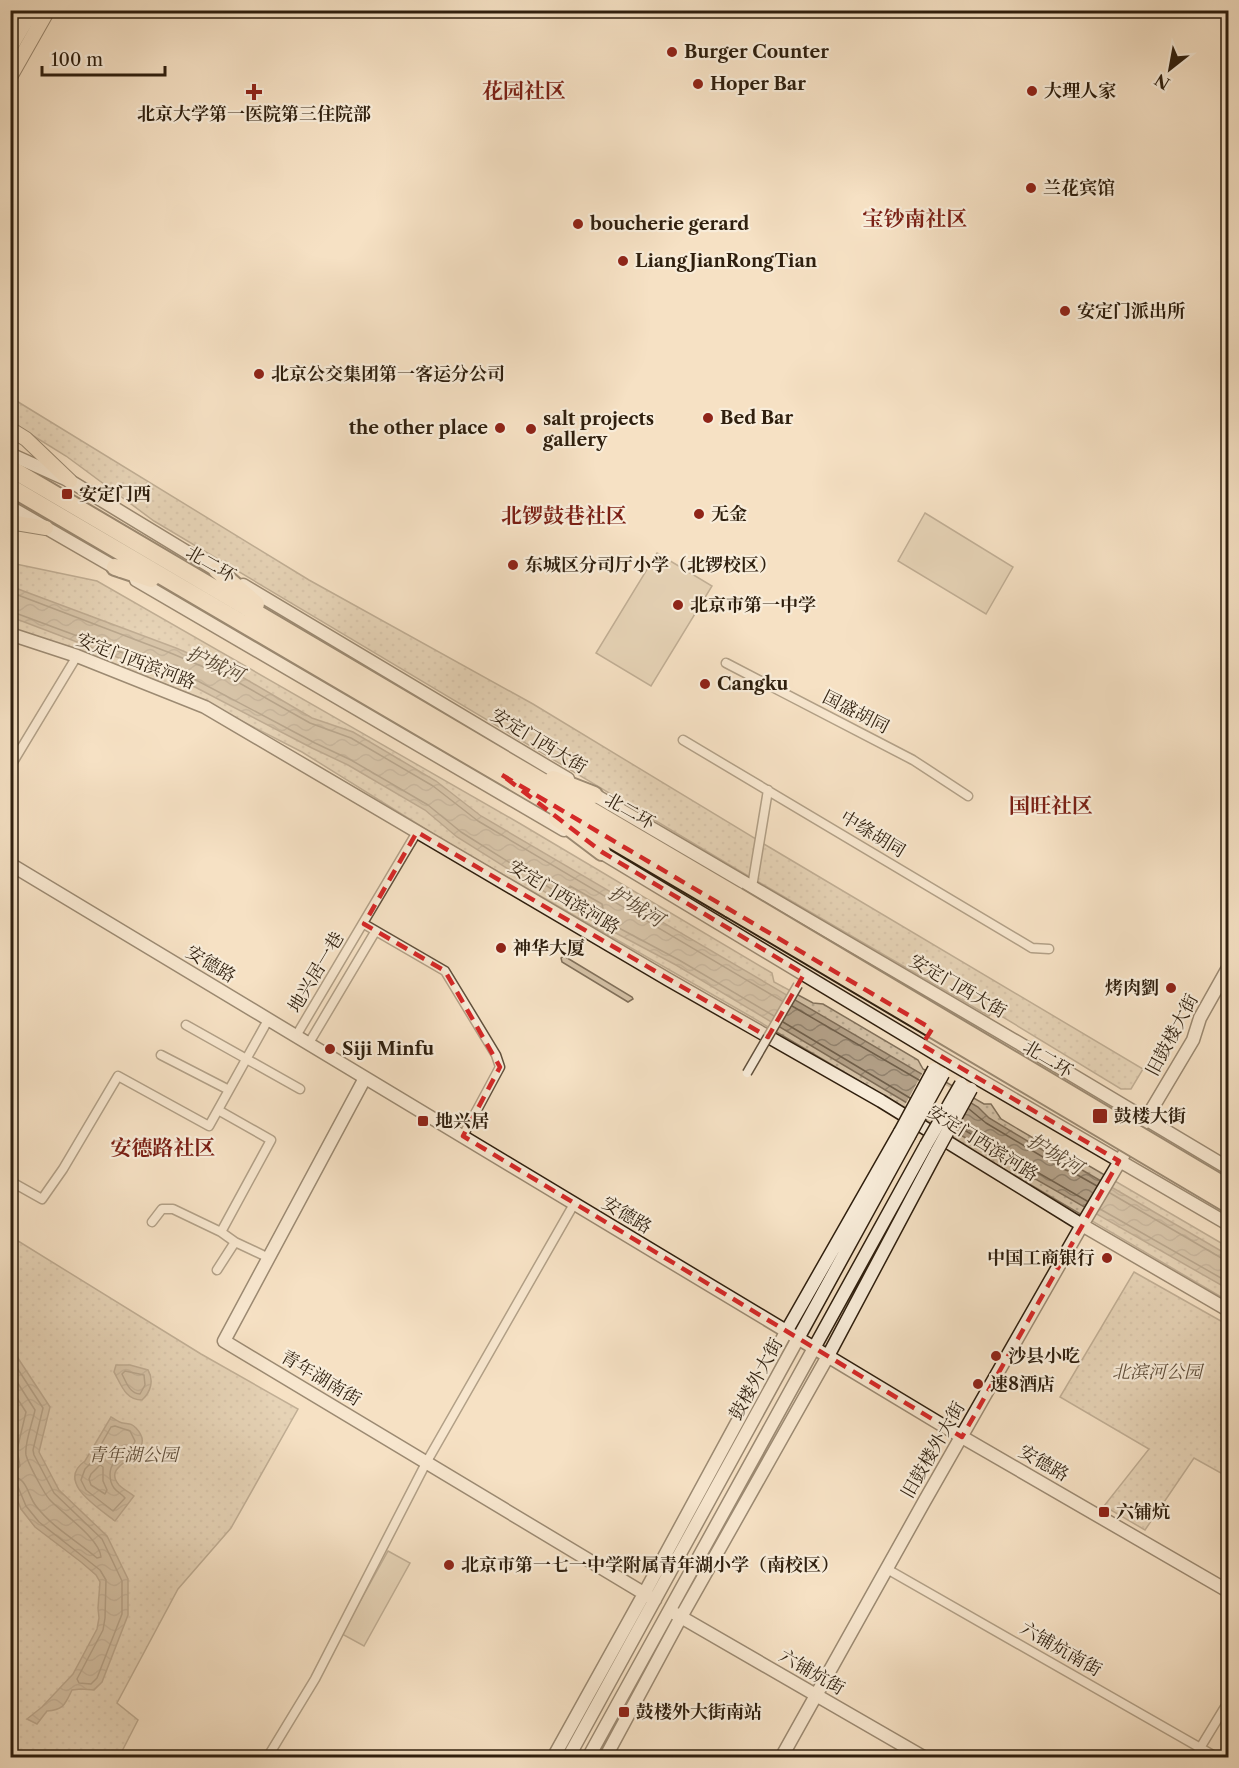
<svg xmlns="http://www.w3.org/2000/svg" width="1239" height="1768" font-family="'Libre Caslon Text','Noto Serif SC',serif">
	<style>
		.grass { fill: url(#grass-dots); stroke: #81705a; stroke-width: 1.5 }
		.garden { fill: #d3c0a5; stroke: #81705a; stroke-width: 1.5 }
		.water { fill: url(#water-waves); stroke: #7e6c56; stroke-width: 1.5 }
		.pier { fill: #f5e1c4 }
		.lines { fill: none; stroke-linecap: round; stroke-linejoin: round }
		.shore { stroke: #705f4a; stroke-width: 1.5 }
		.street-casing { stroke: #60503c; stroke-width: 11 }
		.secondary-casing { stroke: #2f1f0e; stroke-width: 15 }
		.primary-casing { stroke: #2f1f0e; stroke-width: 16 }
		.highway-casing { stroke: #2f1f0e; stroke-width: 20 }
		.street { stroke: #f8ecd9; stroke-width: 8 }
		.secondary { stroke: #f8ecd9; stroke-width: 12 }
		.primary { stroke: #f5e1c4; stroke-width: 14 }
		.highway { stroke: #f5e1c4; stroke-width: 16 }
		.street-bridge-casing { stroke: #60503c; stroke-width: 11; stroke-linecap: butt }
		.secondary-bridge-casing { stroke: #2f1f0e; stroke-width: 15; stroke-linecap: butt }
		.highway-bridge-casing { stroke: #2f1f0e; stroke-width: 20; stroke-linecap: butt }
		.street-bridge { stroke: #f8ecd9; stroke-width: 8 }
		.secondary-bridge { stroke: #f8ecd9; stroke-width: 12 }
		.highway-bridge { stroke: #f5e1c4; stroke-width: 16 }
		.marked { fill: none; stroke: #d62828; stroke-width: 4.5; stroke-dasharray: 12 8; stroke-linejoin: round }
		.poi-dot { fill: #8f2418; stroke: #f8ecd9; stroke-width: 2 }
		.labels { text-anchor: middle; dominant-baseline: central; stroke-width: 4.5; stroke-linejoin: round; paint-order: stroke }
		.poi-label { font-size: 18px; font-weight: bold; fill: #2f1f0e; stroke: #f8ecd9; text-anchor: start }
		.street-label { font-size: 18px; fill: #2f1f0e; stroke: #f8ecd9 }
		.park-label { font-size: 18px; font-style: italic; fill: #604f3b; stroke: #f8ecd9 }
		.water-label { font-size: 20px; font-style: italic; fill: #5d4c38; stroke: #f8ecd9 }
		.quarter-label { font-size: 21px; font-weight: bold; fill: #7a1f14; stroke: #f8ecd9 }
	</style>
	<defs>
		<pattern id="grass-dots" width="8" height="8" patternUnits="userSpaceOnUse" patternTransform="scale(1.5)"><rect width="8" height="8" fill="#d3c0a5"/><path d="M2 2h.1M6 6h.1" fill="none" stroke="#b5a58d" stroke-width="1.8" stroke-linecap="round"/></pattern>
		<pattern id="water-waves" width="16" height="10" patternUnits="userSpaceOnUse" patternTransform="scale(1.5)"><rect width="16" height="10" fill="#b29f86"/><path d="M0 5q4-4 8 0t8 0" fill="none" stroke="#91816c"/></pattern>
	</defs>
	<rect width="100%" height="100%" fill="#f5e1c4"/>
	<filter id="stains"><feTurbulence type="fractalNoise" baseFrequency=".00333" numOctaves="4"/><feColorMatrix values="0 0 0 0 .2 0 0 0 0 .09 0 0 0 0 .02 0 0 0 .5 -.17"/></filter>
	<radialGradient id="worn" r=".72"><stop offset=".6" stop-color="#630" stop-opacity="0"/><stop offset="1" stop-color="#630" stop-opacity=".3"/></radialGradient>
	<path class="grass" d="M10,397L309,580L533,704L769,847L1143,1069L1131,1089H1121L993,1011L989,1016L738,870L154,521L66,456L11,422Z
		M11,563L97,581L519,823L772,973L774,982L813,1003L823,1004L918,1060L923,1069L984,1104H991L1001,1119L1069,1159L1079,1160L1228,1247V1301L958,1142L893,1101L748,1015L448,843L302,752L187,693L75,649L11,629Z
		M10,1236L201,1354L298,1409L231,1528L178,1589L117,1703L138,1720L119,1757H29L11,1746Z
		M1134,1272L1228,1325V1477L1194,1458L1145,1530L1104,1506L1149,1449L1060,1397Z"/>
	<path class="garden" d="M925,513L1013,567L986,614L898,561Z
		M657,553L712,586L651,686L596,653Z
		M564,956L632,997L633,999L628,1002L562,962L561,958Z
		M388,1551L410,1563L364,1646L342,1634Z"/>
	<path class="water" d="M10,586L176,648L237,674L312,718L353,732L436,781L481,816L978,1107L989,1118L1066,1164L1077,1167L1228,1255V1289L1016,1168L676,965L582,915L457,837L425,810L348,765L312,748L193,686L11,617Z
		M10,1346L50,1407L39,1452L59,1490L107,1536L128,1579V1615L102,1682L94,1690L81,1689L72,1690C65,1704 64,1710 47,1711L37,1724L27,1719L42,1707L73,1674L97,1629L99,1618L98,1608L100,1582L96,1575L81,1562L35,1527L21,1509L11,1484Z
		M116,1365H130L148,1370C154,1380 151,1392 142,1400C125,1400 121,1384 114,1372Z
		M111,1417C115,1419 119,1423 123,1423C129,1424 131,1423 136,1428C162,1456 98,1461 119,1485C123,1489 130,1493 134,1496L115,1521C99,1508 55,1482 85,1461Z"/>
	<path class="pier" d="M923,1072L971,1100L953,1134L905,1105Z"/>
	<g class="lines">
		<path class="shore" d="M10,592L173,654L234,680L310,723L351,738L433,786L478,821L782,1001
			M10,611L196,680L315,743L351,760L428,805L461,832L585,910L679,960L774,1016
			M570,886L602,904L603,908L599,909L569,891L568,889Z
			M792,1006L919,1080
			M783,1022L910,1098
			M969,1109L986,1123L1063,1169L1074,1173L1097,1186
			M959,1127L1087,1201
			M1110,1193L1223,1259L1228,1260
			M1100,1209L1228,1282
			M10,1357L43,1408L33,1450L34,1455L54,1493L102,1539L122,1581V1614L97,1678L91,1684L79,1683L77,1679L103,1630L105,1618L106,1580L100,1570L39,1522L26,1506L18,1487L10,1484
			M10,1371L35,1410C33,1421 24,1444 26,1455C28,1463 44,1494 50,1500C63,1514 100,1539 101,1557L97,1558C77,1541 52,1527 36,1506C27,1495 28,1477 10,1476
			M125,1371L144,1375L145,1385L140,1394C130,1394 126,1382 122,1374Z
			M10,1387L26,1412L17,1450L20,1466L18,1468L10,1467
			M115,1426L130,1431L135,1441C131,1458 111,1454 110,1474C110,1479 111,1484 114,1488C117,1492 122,1494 125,1498L113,1511L86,1490L81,1480L85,1469L90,1464L111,1427Z
			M100,1465L103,1467V1481L107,1490L105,1494L91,1485L89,1479L91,1474Z"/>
		<defs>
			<path id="street" d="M726,663L913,760L968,796
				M683,740L1032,948L1049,949
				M10,767L77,656
				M752,887L768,790
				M364,924L445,971L496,1055L500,1067L463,1136
				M186,1025L300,1089
				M296,1036L417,832
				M309,1043L375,932
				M161,1055L229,1090
				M10,1181L42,1199L63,1169L118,1076L209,1126L268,1020
				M152,1222L162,1209H173L221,1232L271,1140L218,1110
				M235,1242L269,1258
				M217,1270L235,1242L221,1232
				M887,1569L1218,1758
				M267,1758L315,1679L426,1463L574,1204
				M1194,1758L1228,1702"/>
			<path id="secondary" d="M10,454L70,481L223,574
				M10,507L121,571
				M136,580L564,830
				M243,585L568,779
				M10,634L77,656L205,707L669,980L881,1101L1082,1225L1228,1310
				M588,791L1017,1042L1228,1168
				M594,848L941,1057L1228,1224
				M10,864L962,1437L1228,1591
				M365,1078L224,1341L655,1600
				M1143,1124L1193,1040L1200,1018L1228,968
				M674,1613L925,1758
				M553,1758L644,1594L786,1332L900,1132
				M568,1758L909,1136
				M588,1758L926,1145
				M605,1758L681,1617L828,1356L937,1151
				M781,1758L924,1502L1082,1225L1133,1139"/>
			<path id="primary" d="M10,48L32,10
				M10,77L48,10
				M10,429L26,439L70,481
				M10,522L46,528"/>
			<path id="highway" d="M10,468L737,896
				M10,487L730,909
				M115,567L151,579
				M217,570L256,604
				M553,779L594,795
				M557,818L602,852"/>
		</defs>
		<use href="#street" class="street-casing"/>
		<use href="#secondary" class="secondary-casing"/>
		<use href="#primary" class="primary-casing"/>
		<use href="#highway" class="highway-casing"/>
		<use href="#street" class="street"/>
		<use href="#secondary" class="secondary"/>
		<use href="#primary" class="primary"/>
		<use href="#highway" class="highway"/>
		<defs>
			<path id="street-bridge" d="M747,1073L798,985"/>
			<path id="secondary-bridge" d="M900,1132L934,1069
				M909,1136L943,1074
				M926,1145L961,1084
				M937,1151L971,1089"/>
			<path id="highway-bridge" d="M737,896L1228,1188
				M730,909L1228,1204"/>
		</defs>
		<use href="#street-bridge" class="street-bridge-casing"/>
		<use href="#secondary-bridge" class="secondary-bridge-casing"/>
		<use href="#highway-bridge" class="highway-bridge-casing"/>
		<use href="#street-bridge" class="street-bridge"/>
		<use href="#secondary-bridge" class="secondary-bridge"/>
		<use href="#highway-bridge" class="highway-bridge"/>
	</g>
	<path d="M0 0H1239V1768H0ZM502,775L932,1029L922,1045L1119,1161L962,1437L463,1136L500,1067L445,971L364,924L417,832L768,1037L804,974L602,852Z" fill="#f5e1c4" fill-opacity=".55" fill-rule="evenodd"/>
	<path class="marked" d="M502,775L932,1029L922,1045L1119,1161L962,1437L463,1136L500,1067L445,971L364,924L417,832L768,1037L804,974L602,852Z"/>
	<g class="poi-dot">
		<circle cx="672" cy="52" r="6"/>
		<circle cx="698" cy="84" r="6"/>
		<circle cx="1032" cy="91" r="6"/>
		<path d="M251 83h6v6h6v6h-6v6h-6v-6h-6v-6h6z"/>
		<circle cx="1031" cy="188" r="6"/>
		<circle cx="578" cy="224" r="6"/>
		<circle cx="623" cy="261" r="6"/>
		<circle cx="1065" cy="311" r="6"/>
		<circle cx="259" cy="374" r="6"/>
		<circle cx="708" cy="418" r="6"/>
		<circle cx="500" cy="428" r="6"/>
		<circle cx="531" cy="429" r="6"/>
		<rect x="61" y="488" width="12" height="12" rx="3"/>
		<circle cx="699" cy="514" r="6"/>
		<circle cx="513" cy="565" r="6"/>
		<circle cx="678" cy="605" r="6"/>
		<circle cx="705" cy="684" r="6"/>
		<circle cx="501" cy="948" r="6"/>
		<circle cx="1171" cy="988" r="6"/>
		<circle cx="330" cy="1049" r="6"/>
		<rect x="1092" y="1108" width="16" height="16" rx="3"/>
		<rect x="417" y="1115" width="12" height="12" rx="3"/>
		<circle cx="1107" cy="1258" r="6"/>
		<circle cx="996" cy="1356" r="6"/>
		<circle cx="978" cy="1384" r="6"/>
		<rect x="1098" y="1506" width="12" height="12" rx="3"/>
		<circle cx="449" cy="1565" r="6"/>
		<rect x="618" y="1706" width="12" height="12" rx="3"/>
	</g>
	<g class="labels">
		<g class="poi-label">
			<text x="684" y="52">Burger Counter</text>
			<text x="710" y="84">Hoper Bar</text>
			<text x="1044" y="91">大理人家</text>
			<text x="254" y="114" text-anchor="middle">北京大学第一医院第三住院部</text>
			<text x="1043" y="188">兰花宾馆</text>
			<text x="590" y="224">boucherie gerard</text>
			<text x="635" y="261">LiangJianRongTian</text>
			<text x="1077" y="311">安定门派出所</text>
			<text x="271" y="374">北京公交集团第一客运分公司</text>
			<text x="720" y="418">Bed Bar</text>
			<text x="543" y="419">salt projects<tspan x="543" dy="21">gallery</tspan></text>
			<text x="488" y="428" text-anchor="end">the other place</text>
			<text x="79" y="494">安定门西</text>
			<text x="711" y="514">无金</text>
			<text x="525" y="565">东城区分司厅小学（北锣校区）</text>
			<text x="690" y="605">北京市第一中学</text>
			<text x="717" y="684">Cangku</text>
			<text x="513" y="948">神华大厦</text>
			<text x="1159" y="988" text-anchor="end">烤肉劉</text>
			<text x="342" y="1049">Siji Minfu</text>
			<text x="1114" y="1116">鼓楼大街</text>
			<text x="435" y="1121">地兴居</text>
			<text x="1095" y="1258" text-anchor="end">中国工商银行</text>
			<text x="1008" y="1356">沙县小吃</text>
			<text x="990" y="1384">速8酒店</text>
			<text x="1116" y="1512">六铺炕</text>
			<text x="461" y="1565">北京市第一七一中学附属青年湖小学（南校区）</text>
			<text x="636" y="1712">鼓楼外大街南站</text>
		</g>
		<g class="street-label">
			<text transform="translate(211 564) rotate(30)">北二环</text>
			<text transform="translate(136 661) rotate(21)">安定门西滨河路</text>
			<text transform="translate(856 712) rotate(27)">国盛胡同</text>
			<text transform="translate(539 741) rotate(31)">安定门西大街</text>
			<text transform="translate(630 811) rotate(30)">北二环</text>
			<text transform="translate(873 834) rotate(31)">中绦胡同</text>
			<text transform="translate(564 897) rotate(31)">安定门西滨河路</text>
			<text transform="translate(211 964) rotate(31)">安德路</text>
			<text transform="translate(316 972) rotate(-59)">地兴居一巷</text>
			<text transform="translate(958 986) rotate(30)">安定门西大街</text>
			<text transform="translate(1172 1035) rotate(-62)">旧鼓楼大街</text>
			<text transform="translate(1048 1059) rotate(31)">北二环</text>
			<text transform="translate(983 1143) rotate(32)">安定门西滨河路</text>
			<text transform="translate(627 1215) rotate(31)">安德路</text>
			<text transform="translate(321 1378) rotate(31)">青年湖南街</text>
			<text transform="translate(756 1379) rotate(-61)">鼓楼外大街</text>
			<text transform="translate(933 1450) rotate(-60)">旧鼓楼外大街</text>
			<text transform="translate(1044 1463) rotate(30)">安德路</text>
			<text transform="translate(1061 1649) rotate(30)">六铺炕南街</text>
			<text transform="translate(812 1672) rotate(30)">六铺炕街</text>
		</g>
		<g class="park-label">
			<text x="1157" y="1372">北滨河公园</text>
			<text x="133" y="1455">青年湖公园</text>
		</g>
		<g class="water-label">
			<text transform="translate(215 664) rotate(24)">护城河</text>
			<text transform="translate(636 906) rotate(31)">护城河</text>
			<text transform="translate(1055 1154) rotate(31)">护城河</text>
		</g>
		<g class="quarter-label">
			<text x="524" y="90">花园社区</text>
			<text x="915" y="218">宝钞南社区</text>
			<text x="564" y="515">北锣鼓巷社区</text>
			<text x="1051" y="805">国旺社区</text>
			<text x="163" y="1147">安德路社区</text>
		</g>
	</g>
	<rect width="1239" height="1768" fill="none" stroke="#f5e1c4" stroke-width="36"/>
	<rect x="12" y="12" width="1215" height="1744" fill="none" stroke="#2f1f0e" stroke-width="3"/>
	<rect x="18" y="18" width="1203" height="1732" fill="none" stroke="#2f1f0e" stroke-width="1.5"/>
	<g transform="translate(1170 69) rotate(211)" stroke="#f8ecd9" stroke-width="4.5" paint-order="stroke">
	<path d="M0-4.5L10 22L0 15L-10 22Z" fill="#2f1f0e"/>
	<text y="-9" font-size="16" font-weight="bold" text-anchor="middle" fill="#2f1f0e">N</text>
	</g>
	<path d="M42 66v9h123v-9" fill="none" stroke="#2f1f0e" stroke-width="3"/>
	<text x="51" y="66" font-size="18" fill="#2f1f0e" stroke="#f8ecd9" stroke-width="4.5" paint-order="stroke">100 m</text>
	<rect width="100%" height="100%" filter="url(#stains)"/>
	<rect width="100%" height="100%" fill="url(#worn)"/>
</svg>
